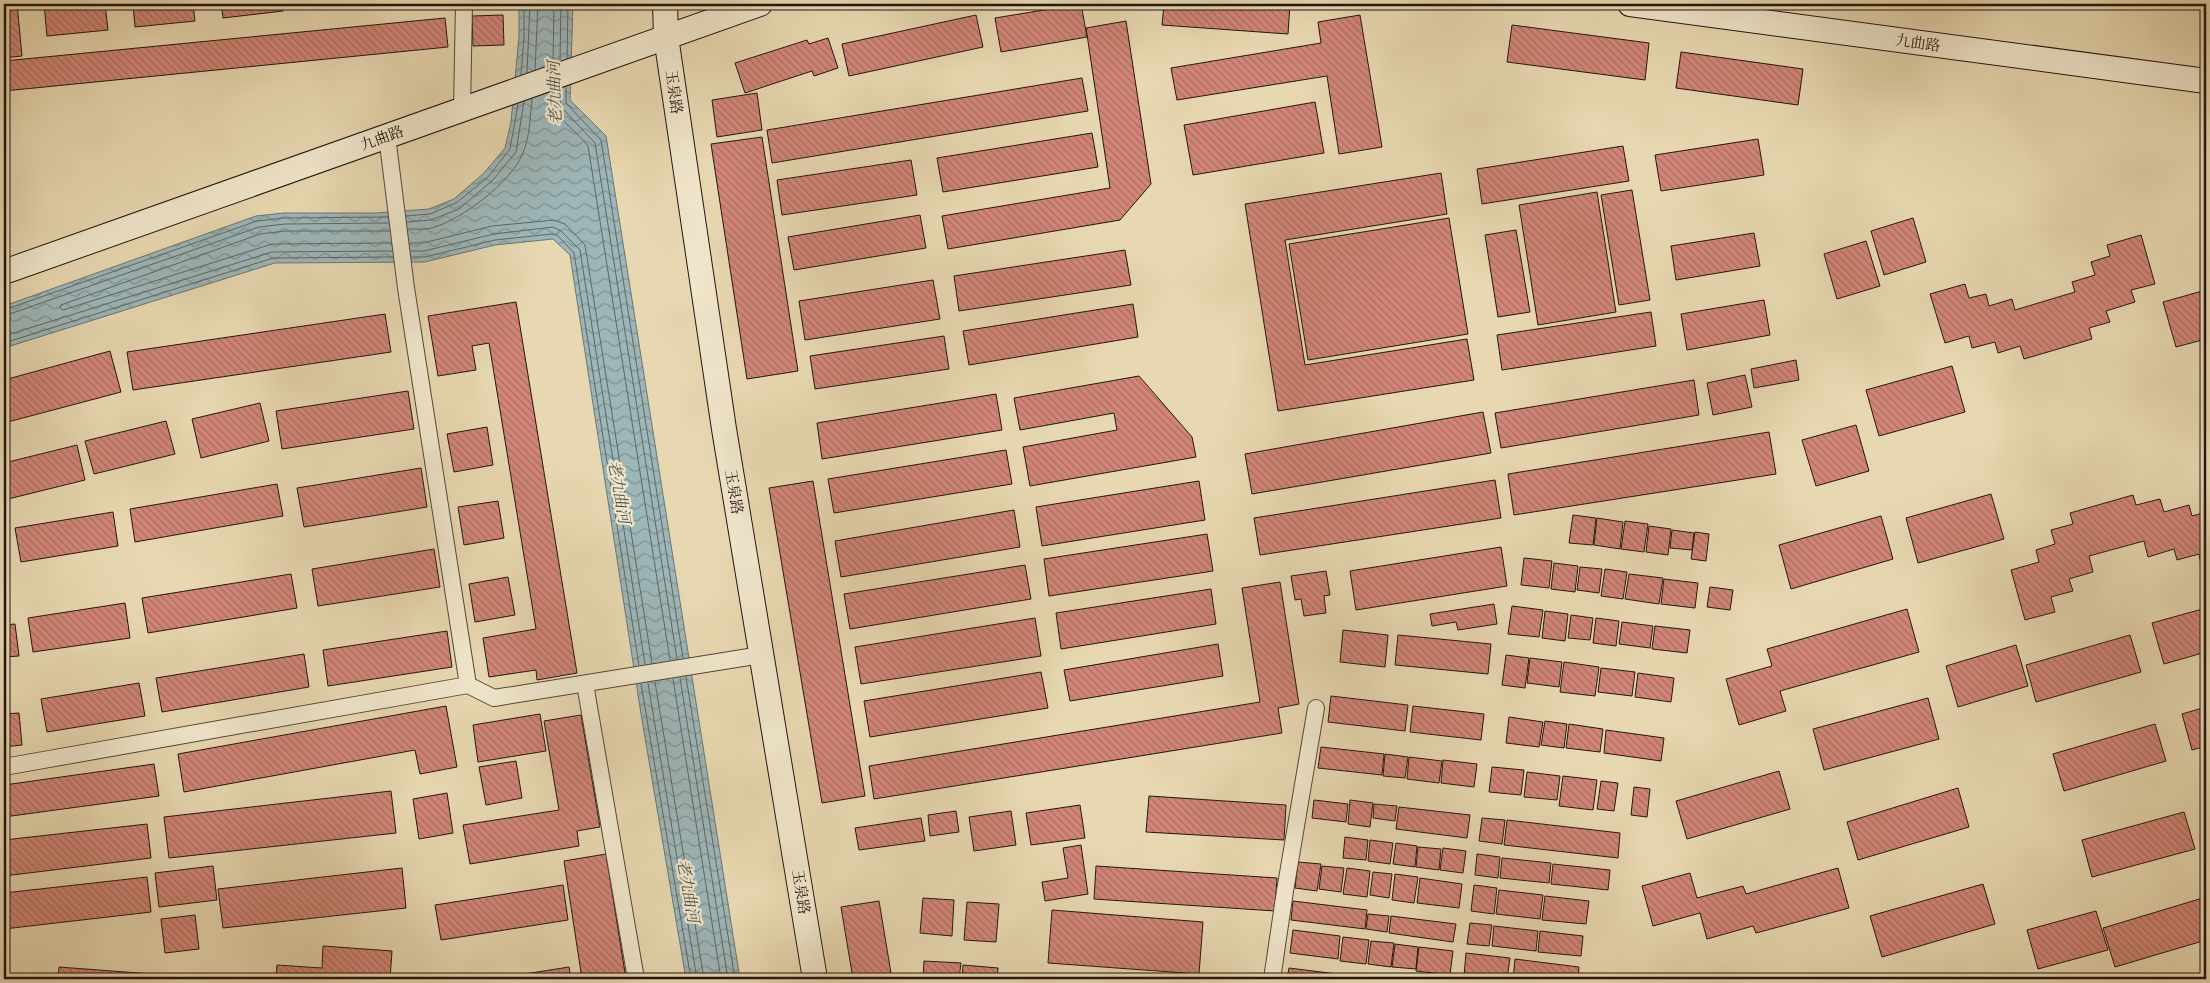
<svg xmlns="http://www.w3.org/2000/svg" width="2210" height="983" font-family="Alegreya,'Noto Serif SC',serif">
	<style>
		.water { fill: url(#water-waves); stroke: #6b7675 }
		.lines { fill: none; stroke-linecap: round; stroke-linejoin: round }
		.shore { stroke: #5f6664; stroke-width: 1 }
		.building { fill: url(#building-back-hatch); stroke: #211610 }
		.street-casing { stroke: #534638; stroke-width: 18 }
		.secondary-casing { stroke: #211610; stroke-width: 26 }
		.street { stroke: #f0e6cc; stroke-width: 16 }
		.secondary { stroke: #f0e6cc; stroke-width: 24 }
		.labels { text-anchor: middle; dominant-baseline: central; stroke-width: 4.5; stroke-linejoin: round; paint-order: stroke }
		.street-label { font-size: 15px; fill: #211610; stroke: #f0e6cc }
		.water-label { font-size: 16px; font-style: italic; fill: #4c4e4b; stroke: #f0e6cc }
	</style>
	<defs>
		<pattern id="water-waves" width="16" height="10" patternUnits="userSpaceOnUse" patternTransform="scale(1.25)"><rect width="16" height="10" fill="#9db6b8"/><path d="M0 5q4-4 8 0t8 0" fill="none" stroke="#809394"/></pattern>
		<pattern id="building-back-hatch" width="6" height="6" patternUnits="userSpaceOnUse" patternTransform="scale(1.25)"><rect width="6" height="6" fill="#d28678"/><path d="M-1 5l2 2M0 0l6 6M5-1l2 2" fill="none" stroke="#aa6d61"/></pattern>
	</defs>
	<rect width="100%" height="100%" fill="#e8d8b1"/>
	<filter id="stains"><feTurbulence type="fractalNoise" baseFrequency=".004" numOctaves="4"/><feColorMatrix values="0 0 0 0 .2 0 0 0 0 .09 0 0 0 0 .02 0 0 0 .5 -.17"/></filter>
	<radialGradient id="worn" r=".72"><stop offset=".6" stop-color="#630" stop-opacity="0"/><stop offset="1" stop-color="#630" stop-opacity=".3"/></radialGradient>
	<path class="water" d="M519,4H573L570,100L606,136L740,979H686L641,714L570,255L553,239L495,245L425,262L275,263L4,348V306L256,216L284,213H376L429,209L454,199L484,173L505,148L511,122L519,37Z"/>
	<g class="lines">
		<path class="shore" d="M567,59L568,4
			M560,61L561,4
			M553,64L554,4
			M535,70L538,4
			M527,73L530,4
			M521,75L524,37V4
			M566,87V103L601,140L683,658
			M559,89L561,107L595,143L677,659
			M552,92C551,117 574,128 588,146L670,660
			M406,216L430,214L456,203L488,177L510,149L518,104
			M407,222L431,220L459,209L493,180L516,152L524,101
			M408,229C417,229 427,230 435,227C463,218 510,183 522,155C530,138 530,117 532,99
			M389,231H285L260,234L61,305L60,308L63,310L272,244L391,243
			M410,243H423L492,226L554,220L565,224L585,245L652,663
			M411,251H424L494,234L553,227L561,231L580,250L645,664
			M412,257H425L495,240L552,234L557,235L574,253L639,665
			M4,310L257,221L284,218L388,217
			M4,316L259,227L285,224L388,223
			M4,336L272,252L392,251
			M4,343L273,258L393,257
			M686,677L735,979
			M680,678L728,979
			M673,679L721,979
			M655,682L704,979
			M648,683L697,979
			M641,684L691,979"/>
	</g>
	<path class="building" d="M4,4H17L22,56L4,58Z
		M44,4H105L108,30L47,36Z
		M133,4H193L195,21L135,27Z
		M221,4H283V11L223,18Z
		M307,4H343L308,7Z
		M1081,4L1087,37L1001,52L995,18Z
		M1164,4H1290L1288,34L1162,25Z
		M503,15L504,45L473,46L472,16Z
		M976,15L983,47L849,76L842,44Z
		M1360,15L1382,147L1339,154L1327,76L1177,100L1171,68L1321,43L1318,22Z
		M445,18L448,47L4,91V61Z
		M1126,21L1151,184L1120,220L948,249L942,216L1110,188L1086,28Z
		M1512,25L1649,43L1645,80L1507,62Z
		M828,38L838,68L814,76L812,71L745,93L735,63L807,40L809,44Z
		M1681,52L1803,69L1798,105L1676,88Z
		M1082,78L1088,111L772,163L767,130Z
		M757,93L762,130L717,137L712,100Z
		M1315,102L1324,153L1193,175L1184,125Z
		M1092,133L1098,167L943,192L937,158Z
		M762,137L798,371L747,379L711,144Z
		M1758,139L1764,175L1661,191L1655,155Z
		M1623,146L1629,181L1482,204L1477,169Z
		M911,160L917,195L782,215L777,180Z
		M1441,173L1447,214L1285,240L1305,365L1467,339L1474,380L1278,411L1245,204Z
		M1632,190L1650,300L1619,305L1601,195Z
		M1597,192L1616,312L1538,325L1519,205Z
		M920,215L926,248L794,270L788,237Z
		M1449,218L1468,334L1308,360L1289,244Z
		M1913,218L1926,262L1884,275L1871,231Z
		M1516,230L1530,312L1498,317L1485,235Z
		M1754,233L1760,266L1676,280L1671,246Z
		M2141,235L2155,284L2131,290L2135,302L2106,311L2110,322L2089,328L2092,339L2024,359L2020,346L1998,353L1995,342L1972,348L1969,336L1945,343L1930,294L1965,284L1969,298L1986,294L1989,306L2012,299L2015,310L2075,292L2072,282L2095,275L2091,262L2110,256L2107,245Z
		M1866,241L1880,286L1837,299L1824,254Z
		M1125,250L1131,285L959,311L954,276Z
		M933,280L940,319L805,340L799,301Z
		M2206,290V339L2176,347L2163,302Z
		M1764,300L1770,335L1687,350L1681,314Z
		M516,302L577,673L537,680L536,670L489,677L483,638L536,629L489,343L472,346L476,370L438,376L428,316Z
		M1133,304L1138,337L969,365L963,331Z
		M1651,312L1656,346L1502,370L1497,335Z
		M385,314L391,352L133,390L127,352Z
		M944,336L949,369L815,389L810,356Z
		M110,351L121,392L4,423V380Z
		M1796,360L1799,380L1754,388L1751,369Z
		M1952,366L1965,412L1879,436L1866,390Z
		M1745,375L1752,407L1713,415L1707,383Z
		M1139,376L1192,437L1196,457L1030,486L1023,447L1117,430L1114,413L1020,430L1014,398Z
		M1694,380L1699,415L1501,448L1495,413Z
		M408,391L414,429L282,449L276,411Z
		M996,394L1002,430L822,459L817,423Z
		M260,403L269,441L201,458L192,419Z
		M1483,412L1491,453L1252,494L1245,454Z
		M166,421L175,454L94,474L85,441Z
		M1856,425L1869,471L1816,486L1802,440Z
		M487,427L493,465L454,472L447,434Z
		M2206,431V451L2201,433Z
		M1769,432L1776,474L1514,515L1508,474Z
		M77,445L85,480L4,500V463Z
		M1006,450L1012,484L834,513L828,479Z
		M421,468L427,507L304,527L297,488Z
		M1495,480L1501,518L1260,555L1254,518Z
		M813,481L865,796L822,803L769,488Z
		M1199,481L1205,520L1042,546L1036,507Z
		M277,484L283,516L135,542L130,509Z
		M1991,494L2004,539L1918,563L1906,518Z
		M2133,495L2136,505L2160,499L2164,512L2189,505L2192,516L2206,512V564L2201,565L2199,554L2177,560L2174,549L2148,557L2144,541L2089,556L2093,572L2069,579L2073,591L2051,597L2055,612L2025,620L2011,570L2039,562L2036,550L2055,544L2051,530L2073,524L2070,513Z
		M498,501L504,538L464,545L458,507Z
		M1014,510L1020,547L841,577L835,541Z
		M113,512L118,546L21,562L15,528Z
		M1573,515L1596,518L1593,545L1569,543Z
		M1881,516L1893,559L1791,589L1779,545Z
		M1597,518L1623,522L1620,549L1594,545Z
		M1625,521L1648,524L1644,552L1621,549Z
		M1649,526L1671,529L1668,555L1646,552Z
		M1672,530L1694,533L1692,550L1670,548Z
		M1695,532L1709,534L1706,561L1691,559Z
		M1207,534L1213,571L1049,596L1044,559Z
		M1501,547L1507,586L1356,610L1350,571Z
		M434,549L440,587L318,606L312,569Z
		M1524,558L1552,561L1549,588L1521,585Z
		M1554,563L1578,566L1575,592L1551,589Z
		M1025,565L1031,599L850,629L844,594Z
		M1580,567L1602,569L1599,593L1577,590Z
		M1605,569L1627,572L1623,599L1601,596Z
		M1326,571L1330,595L1324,596L1326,613L1304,616L1301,599L1295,600L1291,576Z
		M291,574L297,608L148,633L142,598Z
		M1629,574L1663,578L1659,604L1625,599Z
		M508,577L515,615L475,622L469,584Z
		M1664,579L1698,583L1695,608L1661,604Z
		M1280,582L1299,704L1278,708L1282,733L874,799L869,766L1260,702L1242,588Z
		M1710,587L1733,590L1730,610L1707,607Z
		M1211,589L1216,624L1061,649L1056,613Z
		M125,603L130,638L33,652L28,618Z
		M1494,604L1497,624L1458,630L1456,622L1432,626L1430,614Z
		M1512,606L1543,610L1539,637L1508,634Z
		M2206,608V652L2164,664L2152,623Z
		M1907,609L1919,652L1780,691L1786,711L1739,725L1726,679L1772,666L1767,649Z
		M1545,611L1568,614L1565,641L1542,638Z
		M1571,615L1593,618L1590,640L1568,638Z
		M1035,618L1041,656L861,684L855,647Z
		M1596,618L1619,621L1616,646L1593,643Z
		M1622,622L1653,626L1650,648L1619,644Z
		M15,624L19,656L4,657V625Z
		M1655,626L1690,630L1687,653L1652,649Z
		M1343,630L1388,635L1385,667L1340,662Z
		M447,631L452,667L328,686L323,650Z
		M1398,635L1491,644L1488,674L1395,665Z
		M2130,635L2141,672L2036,702L2026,665Z
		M1218,644L1223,676L1070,701L1064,670Z
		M2016,645L2028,686L1958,707L1946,666Z
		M304,654L309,687L162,712L156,678Z
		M1506,655L1529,658L1525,688L1502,685Z
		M1530,658L1562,662L1559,687L1527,683Z
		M1564,662L1599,667L1595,696L1560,692Z
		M1601,668L1635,672L1632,696L1598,692Z
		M1041,672L1048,708L870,737L864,701Z
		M1638,673L1674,678L1671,702L1635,697Z
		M139,683L145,716L47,732L41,699Z
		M1331,696L1408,705L1405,731L1328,722Z
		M1928,698L1939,739L1824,770L1813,729Z
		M446,706L457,767L420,774L415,750L184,792L178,754Z
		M1413,706L1484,714L1481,740L1410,732Z
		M2206,707V746L2192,750L2182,714Z
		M19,713L22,745L4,747V714Z
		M540,714L546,751L478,762L473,725Z
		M581,715L600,827L577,831L579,846L470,864L463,825L559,810L544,721Z
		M1509,717L1543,722L1539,747L1506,743Z
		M1545,721L1567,724L1564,748L1541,745Z
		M1569,724L1603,729L1600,752L1566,748Z
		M2155,724L2166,761L2064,791L2053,754Z
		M1606,730L1664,738L1661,761L1604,753Z
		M1321,747L1384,754L1382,775L1318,768Z
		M1385,754L1408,757L1405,778L1383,776Z
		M1409,757L1442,761L1439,783L1407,779Z
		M1443,760L1477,764L1474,787L1441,783Z
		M516,761L522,798L486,805L479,767Z
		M154,764L159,796L4,817V785Z
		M1492,767L1524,770L1521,795L1489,792Z
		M1779,771L1790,809L1687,839L1676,801Z
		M1527,772L1560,776L1557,800L1524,797Z
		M1563,776L1597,780L1593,810L1559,806Z
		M1601,781L1618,783L1614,811L1597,809Z
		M1634,787L1650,789L1647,817L1631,815Z
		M1958,788L1969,827L1858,860L1847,822Z
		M391,791L396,833L169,858L164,817Z
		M447,793L453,833L419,839L413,799Z
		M1149,796L1286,805L1284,840L1146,832Z
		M1314,800L1348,804L1346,822L1312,818Z
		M1350,800L1373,803L1370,827L1348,824Z
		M1374,804L1397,806L1395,821L1373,818Z
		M1080,805L1085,838L1031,845L1026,813Z
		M1399,807L1470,815L1467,838L1396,829Z
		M956,811L959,832L930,836L928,815Z
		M1011,811L1016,845L974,851L969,817Z
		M2184,812L2195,849L2092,877L2082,840Z
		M921,818L925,841L859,850L855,828Z
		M1482,818L1505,820L1502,844L1479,841Z
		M1507,820L1620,833L1618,858L1504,845Z
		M147,824L151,858L4,876V840Z
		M1345,837L1368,840L1366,860L1343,858Z
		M1370,840L1393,843L1390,864L1368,861Z
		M1396,843L1417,846L1415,867L1393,864Z
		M1081,845L1088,894L1045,901L1042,882L1068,878L1063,848Z
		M1418,847L1441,849L1439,870L1416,867Z
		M1443,848L1466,851L1463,873L1440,870Z
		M606,854L626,979H582L564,861Z
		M1477,854L1500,857L1498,878L1475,875Z
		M1502,858L1551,863L1549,883L1500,878Z
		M1298,862L1321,864L1317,891L1295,888Z
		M1553,864L1610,870L1608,890L1551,884Z
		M213,866L217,900L159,907L155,873Z
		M1096,866L1277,878L1275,911L1094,899Z
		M1322,866L1344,868L1341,892L1319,889Z
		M402,868L406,908L223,928L218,889Z
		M1347,868L1370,871L1367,897L1343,894Z
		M1838,868L1849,908L1756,933L1753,926L1707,939L1700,913L1653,926L1642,886L1690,873L1697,898L1743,886L1746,894Z
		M1373,872L1392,874L1389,898L1370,895Z
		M1395,874L1418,877L1414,903L1392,900Z
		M147,877L151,912L4,929V893Z
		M1420,878L1462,884L1459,908L1417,903Z
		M1983,884L1995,924L1882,957L1870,916Z
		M563,885L568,920L441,940L435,905Z
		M1474,885L1497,888L1494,914L1471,911Z
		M1499,890L1543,895L1540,919L1496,914Z
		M1545,896L1589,901L1586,924L1542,920Z
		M2206,897V940L2115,967L2103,928Z
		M923,898L954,900L952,936L920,933Z
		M879,901L892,979H853L841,907Z
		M1293,901L1367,910L1365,929L1291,920Z
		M967,902L999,904L996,942L964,940Z
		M1052,910L1203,922L1199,974L1048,963Z
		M2096,911L2108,950L2038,969L2027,930Z
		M1368,914L1389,916L1387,932L1366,929Z
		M195,915L199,949L165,953L161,919Z
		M1391,916L1456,924L1453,942L1389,933Z
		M1470,923L1492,925L1489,946L1467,944Z
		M1494,926L1538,931L1536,951L1492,946Z
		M1293,930L1340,936L1338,959L1290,953Z
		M1540,931L1583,936L1581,956L1538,952Z
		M1343,937L1369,940L1366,964L1340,961Z
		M1371,941L1394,943L1391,967L1368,964Z
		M1395,944L1418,947L1416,969L1392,967Z
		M323,946L392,951L390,979H276L277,965L322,968Z
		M1419,947L1453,951L1450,975L1416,971Z
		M1466,953L1510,958L1507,979L1464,976Z
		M1515,959L1579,967L1578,979H1513Z
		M924,961L961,963L959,979H923Z
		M963,965L998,968L997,979H962Z
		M59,967L152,974V979H58Z
		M569,967L571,979H493Z
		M1289,968L1337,974L1336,979H1287Z
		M48,974L49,979H4V978Z"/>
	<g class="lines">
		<defs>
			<path id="street" d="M462,109L464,4
				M387,136L406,288L468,685
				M585,684L636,979
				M4,767L468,685L494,698L761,655
				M1272,979L1285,891L1316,708"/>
			<path id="secondary" d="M665,4L666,37L724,429L815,979
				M1630,4L2206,81
				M4,272L760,4"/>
		</defs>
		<use href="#street" class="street-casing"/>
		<use href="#secondary" class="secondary-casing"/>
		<use href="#street" class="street"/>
		<use href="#secondary" class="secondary"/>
	</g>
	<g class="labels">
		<g class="street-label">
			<text transform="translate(1918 43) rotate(8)">九曲路</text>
			<text transform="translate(674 92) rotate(82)">玉泉路</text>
			<text transform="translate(382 138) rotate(-20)">九曲路</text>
			<text transform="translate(734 492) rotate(81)">玉泉路</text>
			<text transform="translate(801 892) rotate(81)">玉泉路</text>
		</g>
		<g class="water-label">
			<text transform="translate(555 93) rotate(-92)">老九曲河</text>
			<text transform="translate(619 492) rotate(80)">老九曲河</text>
			<text transform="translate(688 891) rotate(80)">老九曲河</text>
		</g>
	</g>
	<rect width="2210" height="983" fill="none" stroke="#e8d8b1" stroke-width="20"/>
	<rect x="5" y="5" width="2200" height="973" fill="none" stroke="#211610" stroke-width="2.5"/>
	<rect x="10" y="10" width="2190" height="963" fill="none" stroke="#211610"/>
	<rect width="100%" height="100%" filter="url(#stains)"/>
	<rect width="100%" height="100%" fill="url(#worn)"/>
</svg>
